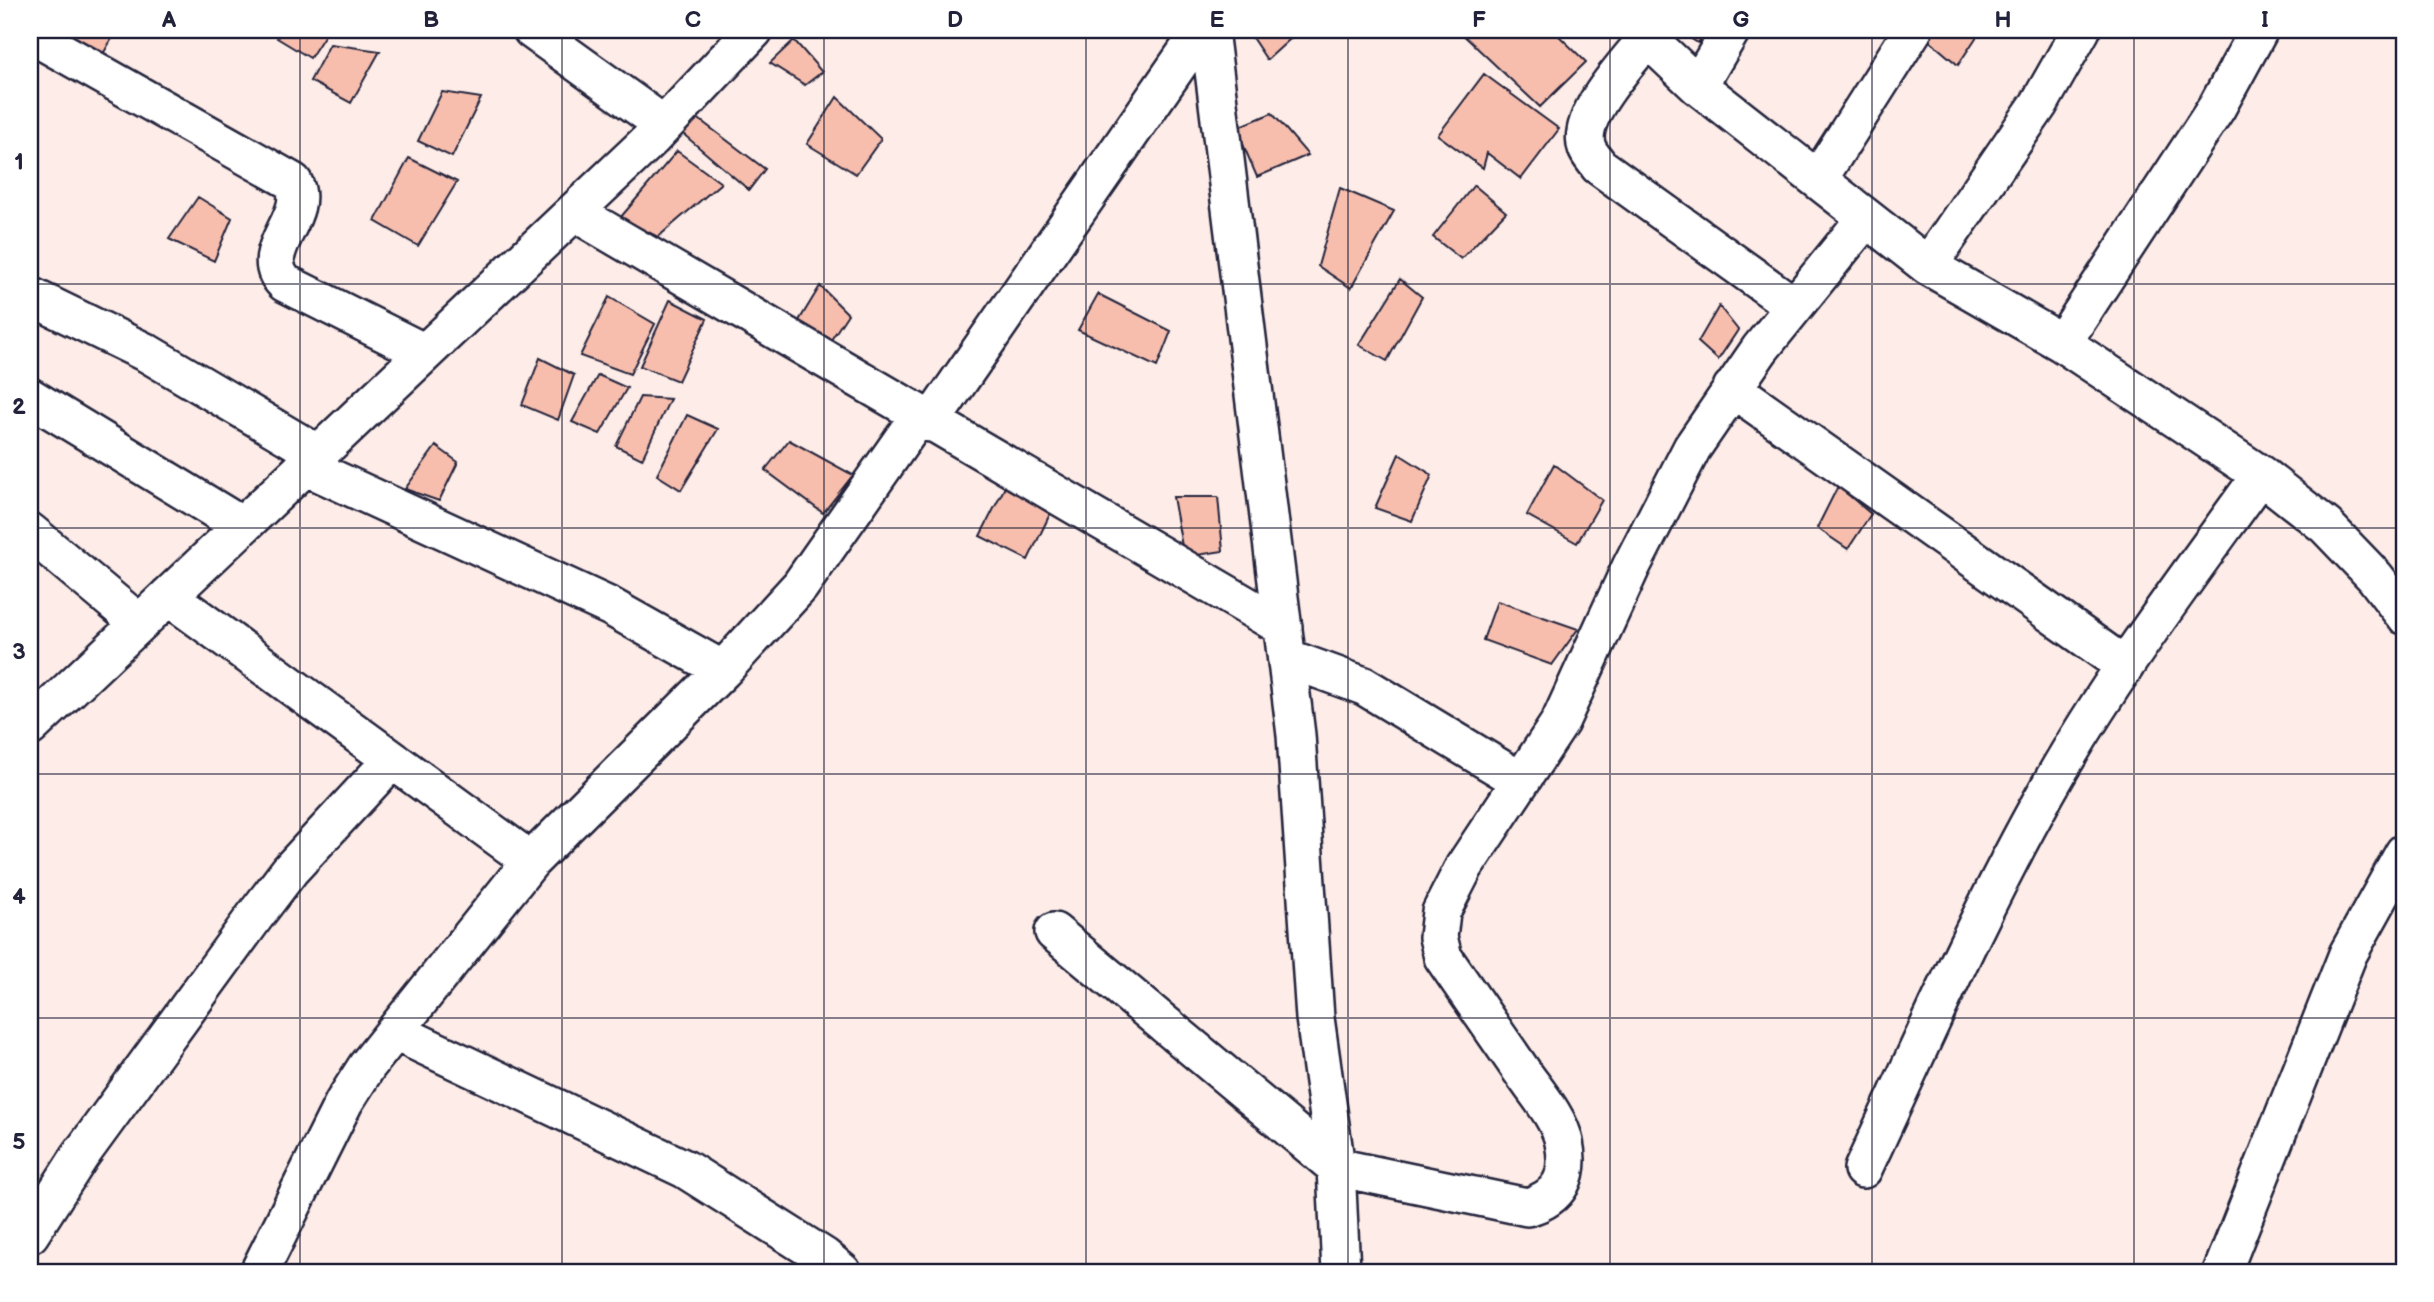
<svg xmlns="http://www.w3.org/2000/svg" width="2434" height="1302" font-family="'Balsamiq Sans',sans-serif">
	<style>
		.building { fill: #f7beae; stroke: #22223b; stroke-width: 2 }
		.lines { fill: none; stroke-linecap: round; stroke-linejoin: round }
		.street-casing { stroke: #22223b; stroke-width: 42 }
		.street { stroke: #fff; stroke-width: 37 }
		.grid { fill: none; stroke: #22223b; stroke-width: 2; stroke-opacity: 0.55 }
		.neatline { fill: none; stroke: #22223b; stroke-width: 2.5 }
		.grid-label { font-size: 23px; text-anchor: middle; font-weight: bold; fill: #22223b }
	</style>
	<rect width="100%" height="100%" fill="#fdece7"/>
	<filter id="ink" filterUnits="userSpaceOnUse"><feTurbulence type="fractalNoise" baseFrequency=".0143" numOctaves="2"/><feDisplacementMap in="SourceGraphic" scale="14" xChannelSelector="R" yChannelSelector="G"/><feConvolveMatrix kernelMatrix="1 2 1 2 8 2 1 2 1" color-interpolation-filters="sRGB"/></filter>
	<g filter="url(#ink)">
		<path class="building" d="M58,30H117L103,54Z
			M282,30H328L310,58L277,38Z
			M1247,30H1300L1267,60Z
			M1458,30H1553L1586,62L1540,107Z
			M1677,30H1706L1698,43Z
			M1930,30H1981L1958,65L1925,37Z
			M794,40L822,72L805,85L770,63Z
			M330,44L380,51L351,103L310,81Z
			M1484,74L1559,129L1521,179L1487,153L1483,168L1438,135Z
			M442,92L481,98L452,157L418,141Z
			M837,97L881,139L856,174L807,144Z
			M1272,113L1308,155L1257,177L1236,128Z
			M696,117L765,169L749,190L682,133Z
			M677,151L721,183L658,237L620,218Z
			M409,158L457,182L418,246L375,221Z
			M1474,185L1506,212L1461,259L1433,237Z
			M1340,188L1394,211L1351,288L1318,266Z
			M198,197L232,218L214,261L169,239Z
			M1400,279L1422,297L1387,361L1359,345Z
			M820,286L848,314L829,343L797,324Z
			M1098,294L1171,331L1157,367L1078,330Z
			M609,297L655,324L630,374L580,356Z
			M670,300L707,319L678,381L640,366Z
			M1719,306L1738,330L1718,360L1698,342Z
			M540,358L574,375L558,420L522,405Z
			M598,375L627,388L600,434L572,422Z
			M640,397L670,399L642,459L616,446Z
			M687,415L718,429L681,490L657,475Z
			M789,440L853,475L823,513L765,470Z
			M436,446L458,462L439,501L405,489Z
			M1399,454L1432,475L1412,521L1375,508Z
			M1554,464L1602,500L1577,543L1527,515Z
			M1006,485L1050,514L1028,560L980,536Z
			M1838,486L1871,514L1848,549L1817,528Z
			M1173,497H1218L1223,551L1184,557Z
			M1497,601L1578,629L1552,665L1483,640Z"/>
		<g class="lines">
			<defs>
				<path id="street" d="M532,30L664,125
					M1209,30L1296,735L1315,1018L1336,1167L1341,1272
					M1646,30L1661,51L1698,86L1928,266L2062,343L2261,475L2326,526L2375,577L2404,615
					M30,34L293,182C312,217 253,251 285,283L425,353
					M1650,35C1631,59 1575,116 1587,148C1589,154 1595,160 1599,166L1794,306
					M1698,86L1731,30
					M1819,178L1913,30
					M574,212L1283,627
					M1928,266L2039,104L2081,30
					M30,296L147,353L318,454
					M2062,343L2217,107L2259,30
					M1732,388L2125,666
					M30,397L242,526
					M930,423L1202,30
					M305,466L611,607L723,670
					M30,532L139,623
					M168,596L531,861
					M1287,658L1364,686L1521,781
					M30,727L652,138L754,30
					M1054,932L1336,1167L1527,1207C1560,1198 1571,1176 1564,1142C1559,1118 1537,1093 1523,1073C1496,1034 1470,996 1443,957L1438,937L1441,912L1464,867L1560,722L1631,567L1692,448L1760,349L1866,218
					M396,1032L685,1169L824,1257L842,1272
					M1863,1169C1922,1043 1978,913 2047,791C2109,680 2187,578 2261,475
					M30,1234L80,1156L255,916L290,870L392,760
					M259,1272L344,1102L367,1066L531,861L723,670L800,586L919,416
					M2222,1272L2348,954L2404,853"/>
			</defs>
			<use href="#street" class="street-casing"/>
			<use href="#street" class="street"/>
		</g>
	</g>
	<path class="grid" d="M300,30V1272M562,30V1272M824,30V1272M1086,30V1272M1348,30V1272M1610,30V1272M1872,30V1272M2134,30V1272M30,284H2404M30,528H2404M30,774H2404M30,1018H2404"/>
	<rect width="2434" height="1302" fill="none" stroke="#fff" stroke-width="77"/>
	<rect x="38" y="38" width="2358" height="1226" class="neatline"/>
	<g class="grid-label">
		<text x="169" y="27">A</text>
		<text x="431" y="27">B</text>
		<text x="693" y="27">C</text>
		<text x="955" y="27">D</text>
		<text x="1217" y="27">E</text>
		<text x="1479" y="27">F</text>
		<text x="1741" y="27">G</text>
		<text x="2003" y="27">H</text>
		<text x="2265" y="27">I</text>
		<text x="19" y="169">1</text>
		<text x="19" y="414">2</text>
		<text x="19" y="659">3</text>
		<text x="19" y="904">4</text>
		<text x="19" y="1149">5</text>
	</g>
</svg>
